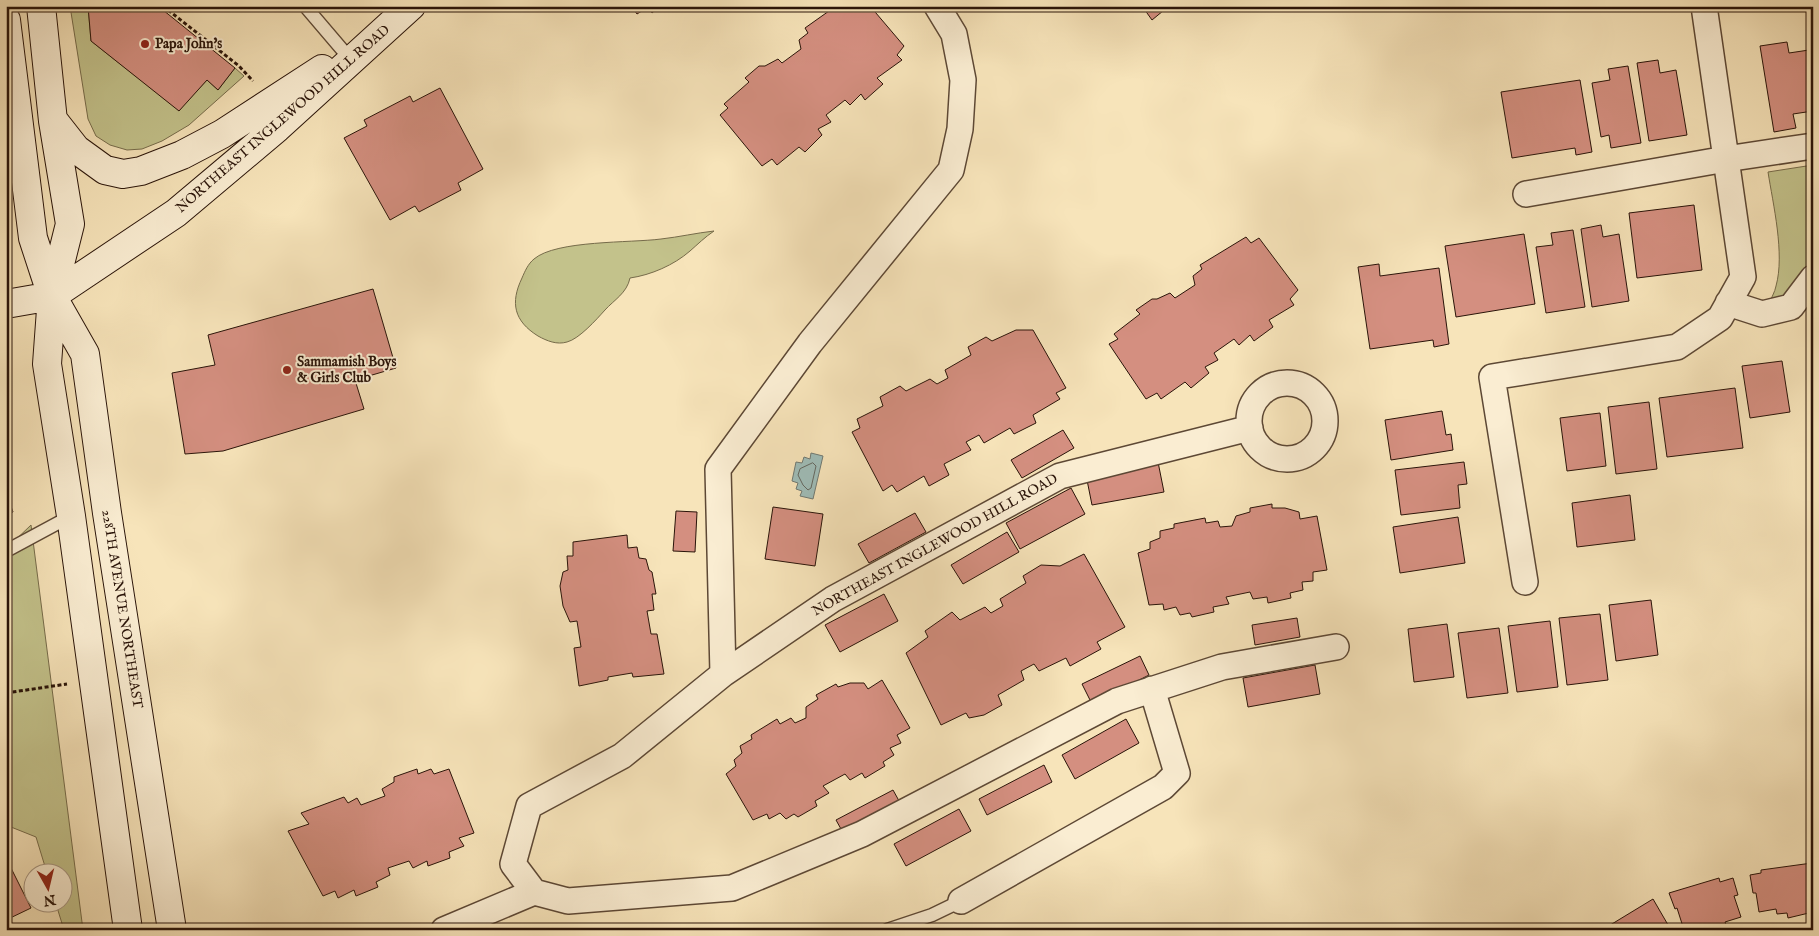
<svg xmlns="http://www.w3.org/2000/svg" width="1819" height="936" font-family="'IM FELL English',serif">
	<style>
		.green { fill: #c3c28b; stroke: #766b4a }
		.water { fill: #9fbdb8; stroke: #707972 }
		.lines { fill: none; stroke-linecap: round; stroke-linejoin: round }
		.shore { stroke: #646860; stroke-width: 1 }
		.building { fill: #d48f80; stroke: #2a1409 }
		.lane-casing { stroke: #5d4835; stroke-width: 15 }
		.street-casing { stroke: #5d4835; stroke-width: 28 }
		.secondary-casing { stroke: #2a1409; stroke-width: 30 }
		.path { stroke: #2a1409; stroke-width: 3; stroke-dasharray: 4 2.5; stroke-linecap: butt }
		.lane { stroke: #faedd2; stroke-width: 12 }
		.street { stroke: #faedd2; stroke-width: 25 }
		.secondary { stroke: #faedd2; stroke-width: 28 }
		.poi-dot { fill: #8f2418; stroke: #faedd2; stroke-width: 2 }
		.labels { text-anchor: middle; dominant-baseline: central; stroke-width: 4; stroke-linejoin: round; paint-order: stroke }
		.poi-label { font-size: 14px; font-weight: bold; fill: #2a1409; stroke: #faedd2; text-anchor: start }
		.street-label { font-size: 14px; fill: #2a1409; stroke: #faedd2 }
	</style>
	<rect width="100%" height="100%" fill="#f7e4ba"/>
	<filter id="stains"><feTurbulence type="fractalNoise" baseFrequency=".004" numOctaves="4"/><feColorMatrix values="0 0 0 0 .2 0 0 0 0 .09 0 0 0 0 .02 0 0 0 .5 -.17"/></filter>
	<radialGradient id="worn" r=".72"><stop offset=".6" stop-color="#630" stop-opacity="0"/><stop offset="1" stop-color="#630" stop-opacity=".3"/></radialGradient>
	<path class="green" d="M70,6H88L91,41L179,110L207,80L218,90L235,68L244,76L189,125L162,141L142,149L127,150L110,145L96,136L88,119Z
		M1813,165V263L1784,297L1769,304C1771,298 1775,292 1776,286C1785,254 1773,204 1768,172Z
		M714,231C705,237 698,244 690,251C674,265 651,275 630,278C627,293 614,300 605,310C596,320 579,339 567,342C557,345 547,341 538,336C514,321 510,303 522,278C525,271 528,264 534,259C556,240 631,243 661,239C679,237 696,233 714,231Z
		M31,525L83,930H64L56,904H62V874L47,873L36,837L6,825V549Z"/>
	<path class="water" d="M811,453L823,456L813,499L800,496L802,491L796,489L798,483L792,481L796,462L802,463L804,457L810,459Z"/>
	<g class="lines">
		<path class="shore" d="M813,463L816,466L811,488L808,490L803,485L798,475L800,469Z"/>
	</g>
	<path class="building" d="M88,6H158L235,68L218,90L207,80L179,111L91,41Z
		M631,6H660L652,13L648,7L637,14Z
		M836,6H870L904,46L897,55L902,60L877,78L883,84L865,100L861,94L850,105L845,100L826,115L831,122L818,129L822,135L805,152L799,147L777,165L772,159L762,166L720,115L728,108L724,104L749,82L745,78L759,66H765L778,59L782,63L801,49L799,40L808,33L805,28Z
		M1142,6H1169L1152,20Z
		M1787,42L1789,53L1809,50L1813,73V111L1793,114L1796,128L1774,132L1760,46Z
		M1658,60L1660,73L1676,70L1687,135L1649,141L1637,63Z
		M1628,66L1641,143L1611,148L1609,135L1601,137L1592,83L1610,80L1608,69Z
		M1580,80L1592,152L1576,155L1575,148L1512,158L1501,92Z
		M440,88L483,169L458,183L461,190L419,212L415,206L390,220L344,138L367,126L364,120L410,96L413,102Z
		M1694,205L1702,270L1637,278L1629,213Z
		M1601,225L1603,237L1619,234L1629,301L1592,307L1581,229Z
		M1573,230L1585,307L1546,313L1536,247L1553,245L1551,233Z
		M1524,234L1535,304L1456,317L1445,246Z
		M1246,237L1251,243L1259,238L1298,290L1290,299L1294,305L1269,320L1273,327L1254,341L1250,335L1239,345L1234,339L1214,353L1218,360L1205,367L1209,373L1191,388L1185,382L1161,399L1157,393L1146,399L1109,344L1118,339L1114,334L1140,314L1136,310L1152,299H1157L1170,293L1175,298L1195,285L1193,276L1202,269L1200,265Z
		M1379,264L1380,276L1439,268L1449,344L1434,347L1433,340L1370,349L1358,267Z
		M373,289L396,368L355,380L364,409L223,451L185,454L172,373L215,365L208,335Z
		M1016,330H1033L1066,388L1056,393L1060,399L1033,415L1036,423L1014,434L1010,428L984,443L979,435L966,442L971,450L944,464L949,475L929,486L924,476L897,492L892,485L883,491L852,432L860,428L857,419L883,406L880,397L900,386L906,391L930,379L937,384L948,378L945,370L971,355L968,347L986,337L992,341Z
		M1782,361L1790,412L1750,418L1742,366Z
		M1735,388L1743,448L1667,457L1659,398Z
		M1649,402L1657,469L1616,474L1608,407Z
		M1442,411L1446,435L1451,434L1453,450L1391,460L1385,420Z
		M1600,413L1606,466L1567,471L1560,418Z
		M1063,430L1074,448L1022,478L1011,460Z
		M1158,462L1164,492L1092,505L1086,475Z
		M1464,462L1467,484L1458,485L1460,508L1401,515L1395,470Z
		M1071,488L1085,514L1020,549L1006,523Z
		M6,492L13,512L6,516Z
		M1630,495L1635,540L1577,547L1572,503Z
		M1272,504V508H1285L1299,512L1300,519L1317,516L1327,570L1313,572V581L1302,582L1303,590L1290,593L1291,598L1268,603L1267,597L1253,599L1250,592L1226,597L1229,604L1213,607L1214,612L1192,617L1190,613L1180,615L1176,607L1164,610L1163,604L1149,605L1138,553L1150,549V542L1160,538V531L1174,528V524L1205,518L1206,523L1218,521L1220,527L1232,526L1236,516L1250,512V508Z
		M773,507L823,514L815,566L765,559Z
		M676,511L697,512L695,552L673,551Z
		M915,513L926,532L869,563L858,544Z
		M1458,517L1465,563L1400,573L1393,527Z
		M1007,532L1019,552L963,584L951,565Z
		M627,535L628,548L637,547L639,558L646,559L649,570L652,572L656,594H652L654,610L647,611L651,634H657L664,674L633,677L632,673L608,677V680L579,686L574,648L581,647L577,621L570,622L563,606L560,586L563,572L568,570L567,556H573V542Z
		M1084,554L1125,627L1097,642L1101,649L1070,666L1066,658L1039,671L1034,664L1021,671L1024,680L998,695L1002,705L984,715L969,718L966,713L941,725L906,653L928,637L925,631L952,612L960,620L985,607L991,613L1003,606L1000,599L1026,583L1023,576L1041,565L1060,566Z
		M884,594L898,621L840,652L825,625Z
		M1651,600L1658,655L1616,661L1609,605Z
		M1600,614L1608,680L1567,685L1559,618Z
		M1297,618L1300,637L1255,645L1252,625Z
		M1550,621L1558,687L1517,692L1508,626Z
		M1447,624L1454,677L1414,682L1408,629Z
		M1499,628L1508,693L1467,698L1458,633Z
		M1140,656L1149,675L1092,704L1082,684Z
		M1315,665L1320,694L1248,707L1243,678Z
		M882,680L910,728L897,735L901,743L890,748L894,755L883,762L885,766L865,778L862,773L850,780L845,774L823,786L829,793L815,801L817,806L798,817L794,814L786,819L780,813L769,819L767,814L753,820L726,774L736,766L734,760L742,753L740,746L752,739L751,735L777,719L780,724L791,718L795,723L806,718V707L818,699L816,695L836,684L838,687L850,683H864L868,689Z
		M1126,719L1139,743L1075,779L1062,755Z
		M1044,765L1052,782L987,815L979,799Z
		M417,769L418,774L431,769L434,774L449,769L474,833L459,838L464,846L449,852L450,858L428,866L427,861L413,868L409,861L388,868L390,875L376,882L378,887L356,896L354,890L338,898L335,891L323,896L288,831L309,824L301,813L344,797L348,803L357,798L361,805L385,796L382,789L394,782V777Z
		M893,790L903,808L846,838L836,820Z
		M959,809L971,831L906,866L894,844Z
		M8,862L31,908L6,920V863Z
		M1812,863L1813,912L1788,918L1787,913L1777,914L1776,909L1759,912L1756,893H1753L1750,875L1761,873V870Z
		M1719,878L1720,882L1733,878L1738,895L1734,896L1741,917L1725,922L1727,927L1718,930H1684L1677,908L1675,909L1669,893Z
		M1653,899L1671,930H1602Z"/>
	<g class="lines">
		<defs>
			<path id="lane" d="M305,6L351,60
				M6,551L71,516
				M887,930L932,915L961,901"/>
			<path id="street" d="M937,6L954,34L963,80L960,129L951,170L810,343L718,469L723,674L622,756L529,806L513,864L534,892L568,901L732,888L862,834L1117,701L1222,667L1336,647
				M1526,194L1726,159L1813,146
				M1728,303L1762,314L1791,307L1813,278
				M1249 421a38 38 0 1 1 76 0a38 38 0 1 1-76 0Z
				M1525,582L1492,377L1677,347L1720,318L1743,277L1704,6
				M723,674L833,599L1060,476L1250,428
				M961,901L1163,787L1177,773L1152,689
				M444,930L534,892"/>
			<path id="secondary" d="M41,6L53,121L70,224L52,296L47,364L71,516L128,930
				M6,20L33,238L52,296L85,354L107,513L172,930
				M54,121L76,149L105,170L123,174L141,171L182,155L222,134L322,69
				M6,304L52,296L176,213L277,128L411,6"/>
		</defs>
		<use href="#lane" class="lane-casing"/>
		<use href="#street" class="street-casing"/>
		<use href="#secondary" class="secondary-casing"/>
		<path class="path" d="M163,6L239,66L253,81
			M6,364L8,363
			M6,693L67,684"/>
		<use href="#lane" class="lane"/>
		<use href="#street" class="street"/>
		<use href="#secondary" class="secondary"/>
	</g>
	<g class="poi-dot">
		<circle cx="145" cy="44" r="5"/>
		<circle cx="287" cy="370" r="5"/>
	</g>
	<g class="labels">
		<g class="poi-label">
			<text x="155" y="44">Papa John's</text>
			<text x="297" y="362">Sammamish Boys<tspan x="297" dy="16">&amp; Girls Club</tspan></text>
		</g>
		<g class="street-label">
			<text transform="translate(283 119) rotate(-41)">NORTHEAST INGLEWOOD HILL ROAD</text>
			<text transform="translate(935 545) rotate(-29)">NORTHEAST INGLEWOOD HILL ROAD</text>
			<text transform="translate(122 609) rotate(81)">228TH AVENUE NORTHEAST</text>
		</g>
	</g>
	<rect width="1819" height="936" fill="none" stroke="#f7e4ba" stroke-width="25"/>
	<rect x="8" y="8" width="1804" height="921" fill="none" stroke="#2a1409" stroke-width="2.5"/>
	<rect x="12" y="12" width="1794" height="911" fill="none" stroke="#2a1409"/>
	<g transform="translate(48 888) rotate(172)"><circle r="24" fill="#faedd2" stroke="#a79682"/>
	<path d="M0-4L9 19L0 12L-9 19Z" fill="#8f2418"/>
	<text y="-8" font-size="14" font-weight="bold" text-anchor="middle" fill="#2a1409">N</text>
	</g>
	<rect width="100%" height="100%" filter="url(#stains)"/>
	<rect width="100%" height="100%" fill="url(#worn)"/>
</svg>
